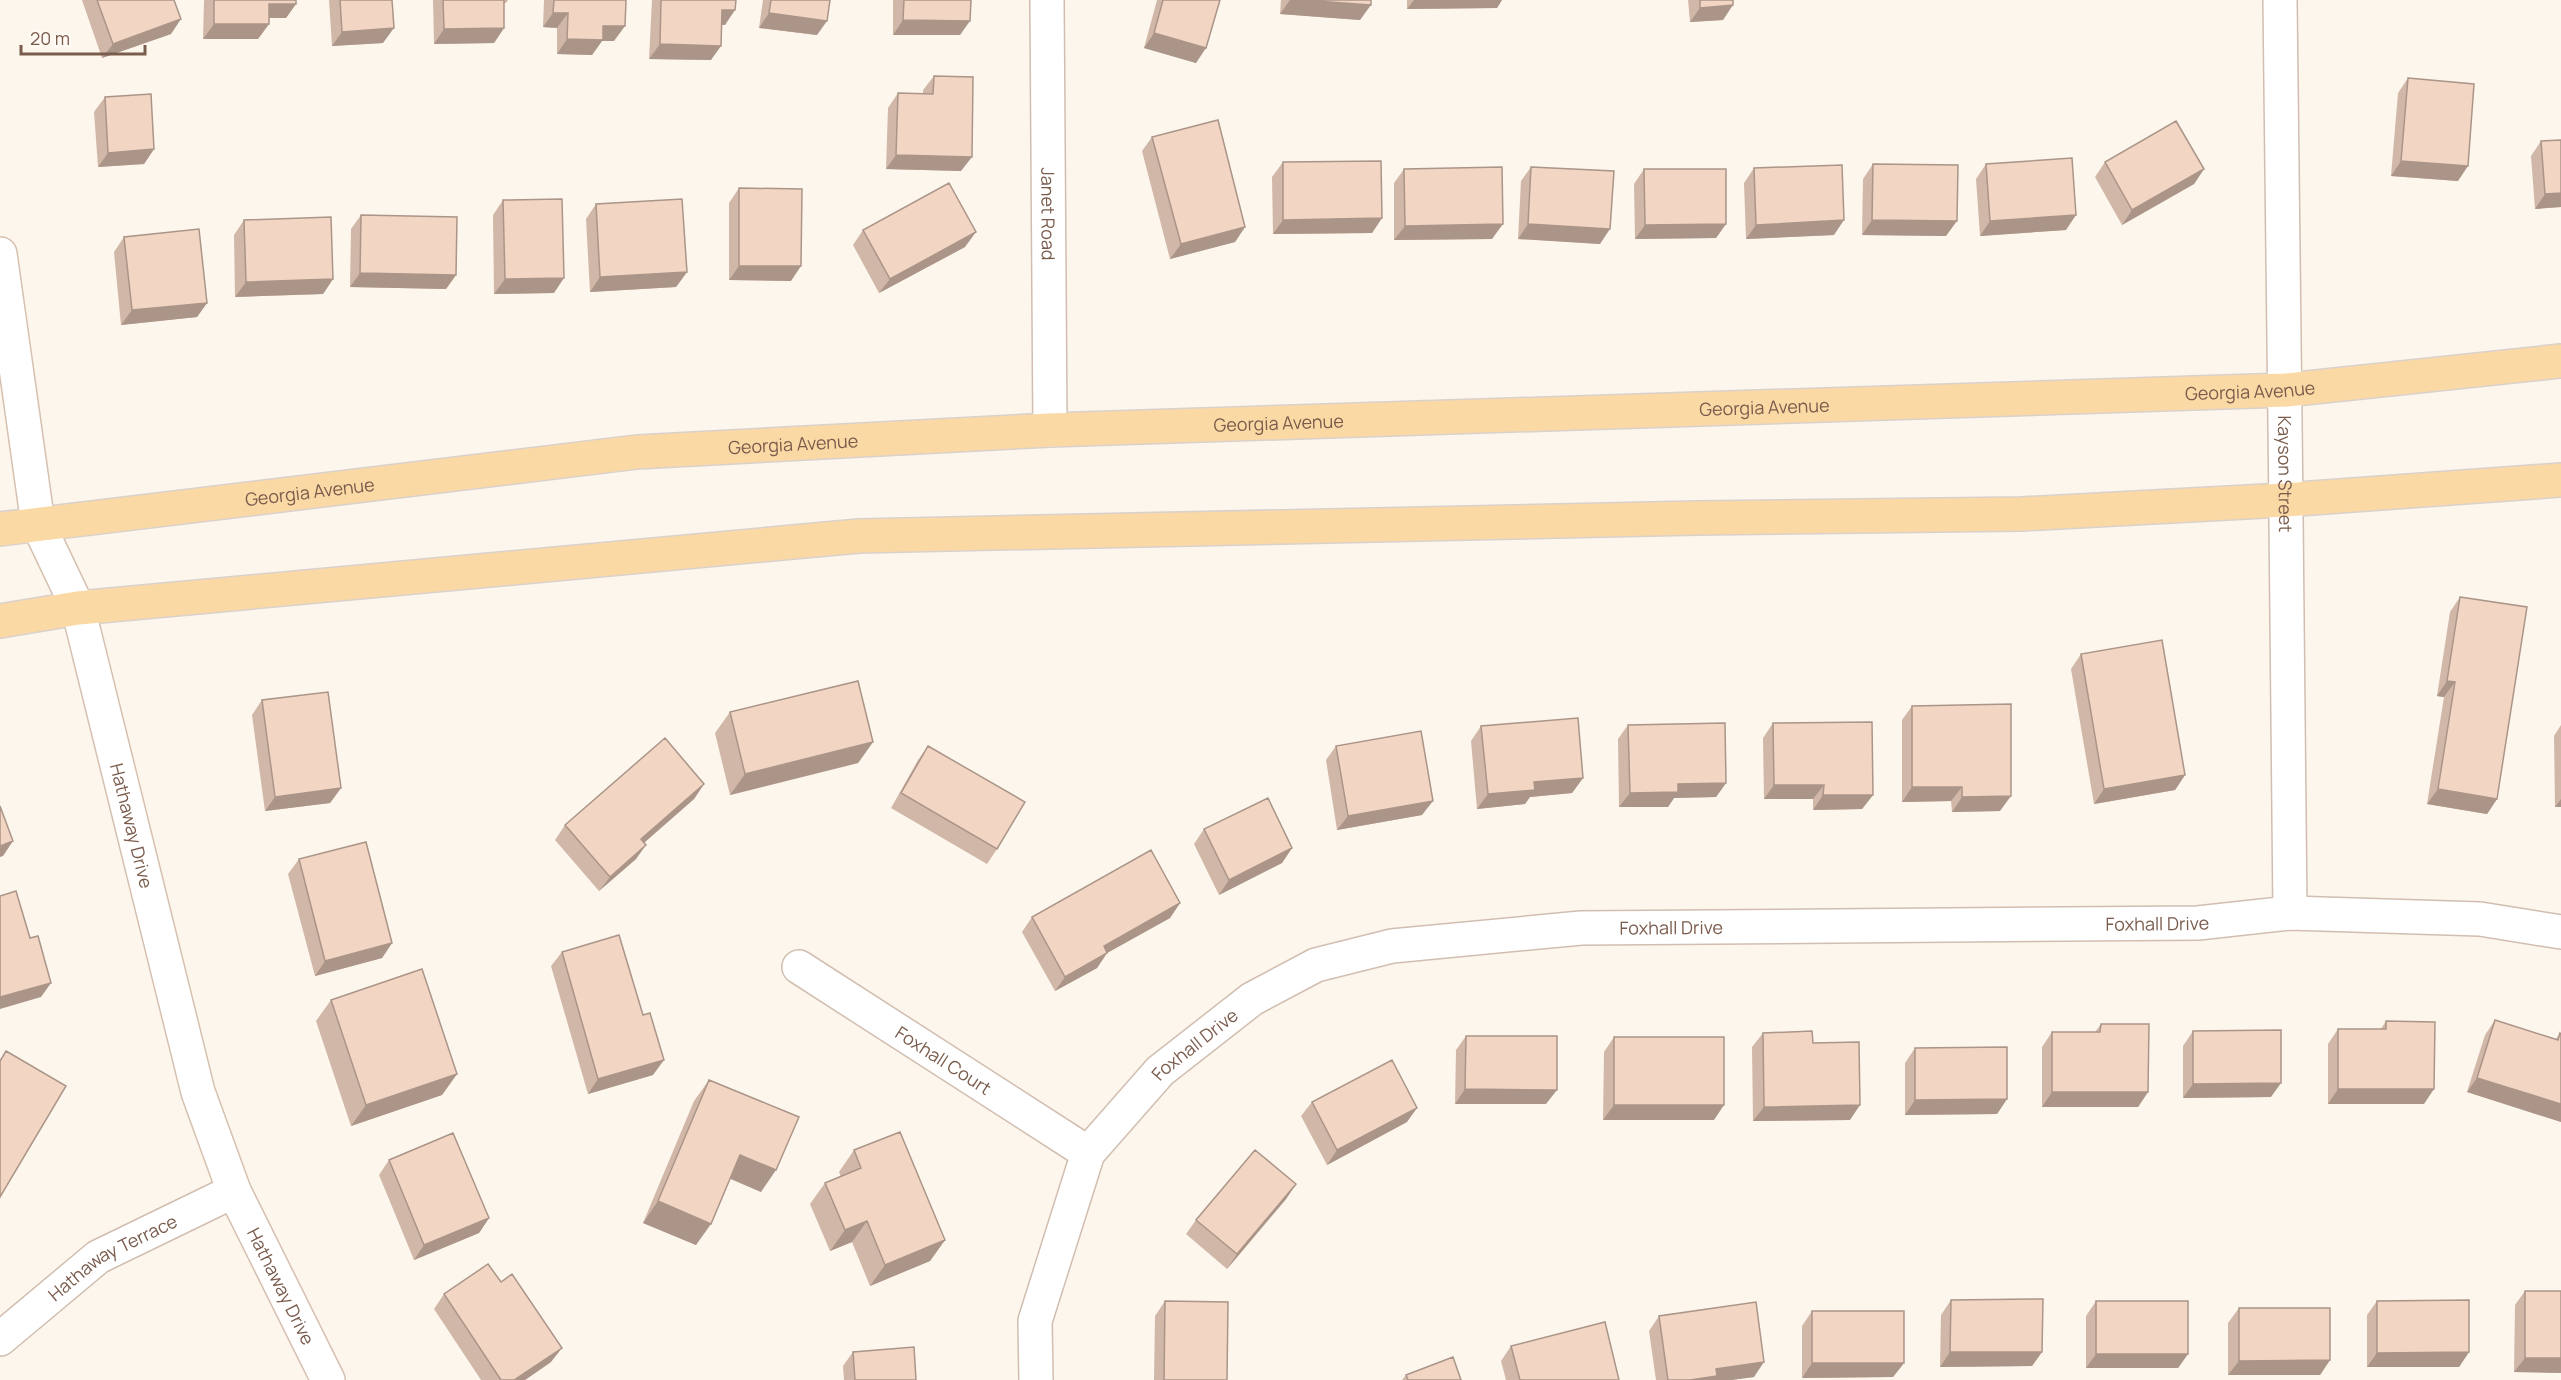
<svg xmlns="http://www.w3.org/2000/svg" width="2561" height="1380" font-family="Manrope,sans-serif">
	<style>
		.lines { fill: none; stroke-linecap: round; stroke-linejoin: round }
		.street-casing { stroke: #d1beb0; stroke-width: 36 }
		.secondary-casing { stroke: #d6c0b0; stroke-width: 36 }
		.primary-casing { stroke: #dad1cd; stroke-width: 36 }
		.street { stroke: #fff; stroke-width: 33 }
		.secondary { stroke: #fff; stroke-width: 33 }
		.primary { stroke: #fbd9a5; stroke-width: 33 }
		.wall { fill: #d1b7a8 }
		.shaded-wall { fill: #aa9588 }
		.building { fill: #f3d5c3; stroke: #aa9588; stroke-width: 1.5 }
		.labels { text-anchor: middle; dominant-baseline: central; stroke-width: 6; stroke-linejoin: round; paint-order: stroke }
		.street-label { font-size: 18px; fill: #7a5c4d; stroke: #fffaf3 }
	</style>
	<rect width="100%" height="100%" fill="#fdf6ec"/>
	<g class="lines">
		<defs>
			<g id="street">
				<path id="s1" d="M1047,0L1050,430"/>
				<path id="s2" d="M2280,0C2285,304 2286,609 2290,913"/>
				<path id="s3" d="M799,967L1088,1153"/>
				<path id="s4" d="M0,1339L98,1257L234,1191"/>
				<path id="s5" d="M1036,1380L1035,1321L1088,1153L1160,1071L1252,999L1316,965L1392,946L1581,928L2198,923L2290,913L2480,919L2561,932"/>
			</g>
			<g id="secondary">
				<path id="s6" d="M0,254L38,524L78,608L198,1092L234,1191L328,1380"/>
			</g>
			<g id="primary">
				<path id="s7" d="M0,529L637,452L1050,430L2286,390L2561,361"/>
				<path d="M0,621L78,608L859,536L1697,518L2021,514L2284,500L2561,480"/>
			</g>
		</defs>
		<use href="#street" class="street-casing"/>
		<use href="#secondary" class="secondary-casing"/>
		<use href="#primary" class="primary-casing"/>
		<use href="#street" class="street"/>
		<use href="#secondary" class="secondary"/>
		<use href="#primary" class="primary"/>
	</g>
	<path class="wall" d="M82,0H174L171,34L102,58Z
		M204,0H296V4L286,18H269V24L258,39H203Z
		M329,0H392L383,43L332,46Z
		M433,0H508L506,3H504V28L494,43L434,44Z
		M544,0H626L614,41H602L592,55L557,54V28L543,27Z
		M652,0H736L725,25H722L711,60L649,59Z
		M763,0H830L817,35L759,28Z
		M893,0H971L960,35H893Z
		M1157,0H1220L1196,63L1144,48Z
		M1281,0H1371L1360,20L1280,14Z
		M1407,0H1502L1497,8L1407,9Z
		M1688,0H1733L1723,20L1690,22Z
		M934,76L961,171L886,169L888,108L898,93L923,94V90Z
		M2408,78L2458,181L2391,176L2398,93Z
		M105,97L154,149L144,164L98,167L94,112Z
		M1152,137L1245,227L1235,242L1170,259L1142,151Z
		M2561,140V207L2535,209L2531,156L2541,141Z
		M1283,162L1382,218L1372,233L1273,234L1272,177Z
		M2105,162L2204,169L2194,184L2122,225L2095,177Z
		M1873,164L1946,236L1862,235L1863,179Z
		M1986,164L2066,230L1980,236L1976,179Z
		M1531,167L1600,244L1518,239L1521,181Z
		M1754,168L1834,235L1746,239L1744,183Z
		M1404,169L1492,239L1394,240V183Z
		M1644,169L1726,224L1716,238L1635,239L1634,184Z
		M739,188L791,281L729,280V203Z
		M503,200L554,293L494,294L493,215Z
		M596,204L687,272L676,287L590,292L586,219Z
		M361,215L456,275L446,289L350,287L351,229Z
		M244,220L333,279L323,294L235,297L234,235Z
		M863,230L965,247L879,293L853,245Z
		M124,237L207,303L197,317L121,325L114,252Z
		M2460,597L2497,799L2487,814L2427,804L2444,697L2437,696L2450,612Z
		M2081,654L2185,775L2175,790L2094,804L2071,669Z
		M262,700L341,788L330,803L265,811L252,715Z
		M1912,706L2000,811L1952,812L1951,801L1902,802V720Z
		M730,712L873,742L858,763L730,795L715,733Z
		M1773,723L1873,795L1862,809L1813,810V799H1764L1763,738Z
		M1628,725L1726,783L1716,797L1674,798L1668,807H1619L1618,739Z
		M2561,725V807H2555L2554,736Z
		M1481,726L1583,778L1572,793L1530,797L1525,804L1477,809L1471,741Z
		M928,746L997,849L987,864L891,808L918,760Z
		M1336,746L1422,815L1337,830L1326,760Z
		M704,784L694,799L644,843L636,859L599,891L555,840L565,825Z
		M1204,829L1292,848L1282,863L1219,895L1194,844Z
		M299,859L392,943L382,958L315,976L288,874Z
		M1180,903L1170,918L1107,953L1097,968L1055,991L1022,932L1032,917Z
		M562,952L653,1075L588,1094L551,966Z
		M331,1000L457,1074L442,1095L351,1126L316,1021Z
		M2495,1020L2556,1039L2560,1033L2561,1122L2467,1092L2485,1035Z
		M2386,1021L2424,1104H2328V1044L2338,1029H2381Z
		M2101,1024L2148,1092L2138,1107H2042V1047L2052,1032H2095Z
		M2193,1031L2271,1097L2183,1098V1046Z
		M1763,1033L1813,1043L1850,1120L1753,1121L1752,1047Z
		M1466,1036L1546,1104H1455L1456,1050Z
		M1614,1037L1714,1120H1603L1604,1052Z
		M1915,1048L2007,1099L1997,1114L1905,1115V1063Z
		M709,1080L761,1192L730,1179L696,1245L643,1223L694,1101Z
		M1312,1102L1407,1122L1327,1165L1301,1116Z
		M854,1150L945,1240L930,1261L870,1286L852,1242L830,1251L810,1204L825,1183L841,1177L839,1172Z
		M389,1160L489,1218L479,1233L414,1260L379,1175Z
		M1296,1184L1286,1199L1227,1269L1186,1234L1196,1220Z
		M501,1282L551,1362L525,1380H481L434,1309L444,1294Z
		M2525,1291L2561,1373L2514,1372L2515,1305Z
		M1951,1300L2042,1352L2032,1366L1940,1367L1941,1315Z
		M1165,1301L1227,1380H1154L1155,1316Z
		M2096,1301L2188,1354L2178,1368H2086V1316Z
		M2377,1301L2469,1352L2459,1367H2367V1315Z
		M2239,1308L2330,1360L2320,1375H2228V1323Z
		M1812,1311L1904,1363L1893,1377L1802,1378V1326Z
		M1659,1316L1754,1377L1731,1380H1656L1649,1331Z
		M1511,1346L1619,1380H1506L1501,1361Z
		M853,1352L916,1380H844L843,1366Z
		M1406,1375L1461,1380H1402Z"/>
	<path class="shaded-wall" d="M1290,0H1303L1371,5L1360,20L1280,14Z
		M1414,0H1502L1497,8L1407,9Z
		M269,4H296L286,18H259Z
		M1733,5L1723,20L1690,22L1700,8Z
		M722,10H735L725,25L712,24Z
		M553,13H568L557,28L543,27Z
		M769,13L827,21L817,35L759,28Z
		M181,19L171,34L102,58L113,44Z
		M903,20L970,21L960,35H893Z
		M214,24H269L258,39H203Z
		M603,26H625L614,41H602L592,55L557,54L567,39Z
		M394,28L383,43L332,46L342,32Z
		M504,28L494,43L434,44L444,29Z
		M1154,33L1206,48L1196,63L1144,48Z
		M660,44L721,46L711,60L649,59Z
		M154,149L144,164L98,167L108,153Z
		M896,155L972,157L961,171L886,169Z
		M2401,161L2468,166L2458,181L2391,176Z
		M2204,169L2194,184L2122,225L2132,210Z
		M2561,193V207L2535,209L2545,194Z
		M2076,215L2066,230L1980,236L1990,221Z
		M1382,218L1372,233L1273,234L1283,220Z
		M1844,220L1834,235L1746,239L1756,225Z
		M1872,220L1957,221L1946,236L1862,235Z
		M1503,224L1492,239L1394,240L1405,226Z
		M1528,224L1610,229L1600,244L1518,239Z
		M1726,224L1716,238L1635,239L1645,225Z
		M1245,227L1235,242L1170,259L1181,244Z
		M976,232L965,247L879,293L890,279Z
		M739,266H801L791,281L729,280Z
		M687,272L676,287L590,292L600,277Z
		M360,273L456,275L446,289L350,287Z
		M564,278L554,293L494,294L505,279Z
		M333,279L323,294L235,297L246,282Z
		M207,303L197,317L121,325L132,310Z
		M2447,681L2455,682L2444,697L2437,696Z
		M873,742L858,763L730,795L745,774Z
		M2185,775L2175,790L2094,804L2104,789Z
		M1583,778L1572,793L1530,797L1525,804L1477,809L1488,794L1534,782Z
		M1726,783L1716,797L1674,798L1668,807H1619L1630,793L1678,784Z
		M704,784L694,799L631,854L641,839Z
		M1774,785H1824L1813,799H1764Z
		M1912,787H1962L1951,801L1902,802Z
		M341,788L330,803L265,811L275,797Z
		M2438,789L2497,799L2487,814L2427,804Z
		M1823,795H1873L1862,809L1813,810Z
		M2011,796L2000,811L1952,812L1962,797Z
		M2561,799V807H2555Z
		M1433,801L1422,815L1337,830L1348,816Z
		M13,841L3,856L0,857V846Z
		M646,845L636,859L599,891L610,877Z
		M1292,848L1282,863L1219,895L1229,880Z
		M1180,903L1170,918L1107,953L1097,968L1055,991L1065,977L1104,946Z
		M392,943L382,958L315,976L325,961Z
		M51,983L41,997L0,1009V997Z
		M664,1060L653,1075L588,1094L598,1079Z
		M457,1074L442,1095L351,1126L366,1105Z
		M2477,1078L2561,1104V1122L2467,1092Z
		M2281,1083L2271,1097L2183,1098L2193,1084Z
		M1465,1089L1557,1090L1546,1104H1455Z
		M2338,1089H2434L2424,1104H2328Z
		M2052,1092H2148L2138,1107H2042Z
		M2007,1099L1997,1114L1905,1115L1915,1100Z
		M1614,1105H1724L1714,1120H1603Z
		M1860,1105L1850,1120L1753,1121L1764,1107Z
		M1417,1108L1407,1122L1327,1165L1337,1150Z
		M740,1155L776,1170L761,1192L725,1176Z
		M1296,1184L1286,1199L1227,1269L1237,1254Z
		M658,1201L711,1224L696,1245L643,1223Z
		M489,1218L479,1233L414,1260L424,1245Z
		M867,1221L852,1242L830,1251L845,1230Z
		M945,1240L930,1261L870,1286L885,1265Z
		M562,1348L551,1362L525,1380H514Z
		M1950,1352H2042L2032,1366L1940,1367Z
		M2469,1352L2459,1367H2367L2377,1353Z
		M2096,1354H2188L2178,1368H2086Z
		M2525,1358H2561V1373L2514,1372Z
		M2330,1360L2320,1375H2228L2239,1361Z
		M1764,1362L1754,1377L1731,1380H1690L1716,1369Z
		M1812,1363H1904L1893,1377L1802,1378Z"/>
	<path class="building" d="M97,0H174L181,19L113,44Z
		M214,0H296V4H269V24H214Z
		M340,0H392L394,28L342,32Z
		M443,0H504V28L444,29Z
		M554,0H626L625,26H603V40L567,39L568,13H553Z
		M661,0H736L735,10H722L721,46L660,44Z
		M771,0H830L827,21L769,13Z
		M904,0H971L970,21L903,20Z
		M1163,0H1220L1206,48L1154,33Z
		M1303,0H1371V5Z
		M1700,0H1733V5L1700,8Z
		M934,76L973,77L972,157L896,155L898,93L933,94Z
		M2408,78L2474,84L2468,166L2401,161Z
		M151,94L154,149L108,153L105,97Z
		M1218,120L1245,227L1181,244L1152,137Z
		M2176,121L2204,169L2132,210L2105,162Z
		M2561,140V193L2545,194L2541,141Z
		M2072,158L2076,215L1990,221L1986,164Z
		M1381,161L1382,218L1283,220V162Z
		M1873,164L1958,165L1957,221L1872,220Z
		M1842,165L1844,220L1756,225L1754,168Z
		M1502,167L1503,224L1405,226L1404,169Z
		M1531,167L1614,171L1610,229L1528,224Z
		M1644,169H1726V224L1645,225Z
		M949,183L976,232L890,279L863,230Z
		M739,188L802,189L801,266H739Z
		M562,199L564,278L505,279L503,200Z
		M682,199L687,272L600,277L596,204Z
		M361,215L457,217L456,275L360,273Z
		M331,217L333,279L246,282L244,220Z
		M199,229L207,303L132,310L124,237Z
		M2460,597L2527,607L2497,799L2438,789L2455,682L2447,681Z
		M2162,640L2185,775L2104,789L2081,654Z
		M858,681L873,742L745,774L730,712Z
		M328,692L341,788L275,797L262,700Z
		M2011,704V796L1962,797V787H1912V706Z
		M1578,718L1583,778L1534,782L1535,790L1488,794L1481,726Z
		M1872,722L1873,795H1823L1824,785H1774L1773,723Z
		M1725,723L1726,783L1678,784V792L1630,793L1628,725Z
		M1421,731L1433,801L1348,816L1336,746Z
		M665,738L704,784L641,839L646,845L610,877L565,825Z
		M928,746L1025,802L997,849L901,793Z
		M1268,798L1292,848L1229,880L1204,829Z
		M0,806L13,841L0,846Z
		M366,842L392,943L325,961L299,859Z
		M1151,850L1180,903L1104,946L1107,953L1065,977L1032,917Z
		M16,891L30,938L38,936L51,983L0,997V896Z
		M619,935L643,1015L650,1013L664,1060L598,1079L562,952Z
		M422,969L457,1074L366,1105L331,1000Z
		M2495,1020L2558,1040L2560,1033L2561,1034V1104L2477,1078Z
		M2386,1021L2435,1022L2434,1089H2338V1029H2386Z
		M2101,1024H2149L2148,1092H2052V1032H2100Z
		M2281,1030V1083L2193,1084V1031Z
		M1812,1031L1813,1043L1859,1042L1860,1105L1764,1107L1763,1033Z
		M1466,1036H1557V1090L1465,1089Z
		M1614,1037H1724V1105H1614Z
		M2007,1047V1099L1915,1100V1048Z
		M6,1051L66,1086L0,1197V1061Z
		M1392,1060L1417,1108L1337,1150L1312,1102Z
		M709,1080L799,1117L776,1170L740,1155L711,1224L658,1201Z
		M900,1132L945,1240L885,1265L867,1221L845,1230L825,1183L861,1168L854,1150Z
		M453,1133L489,1218L424,1245L389,1160Z
		M1255,1150L1296,1184L1237,1254L1196,1220Z
		M488,1264L501,1282L512,1274L562,1348L514,1380H501L444,1294Z
		M2525,1291H2561V1358H2525Z
		M2043,1299L2042,1352H1950L1951,1300Z
		M2469,1300V1352L2377,1353V1301Z
		M1165,1301L1228,1302L1227,1380H1164Z
		M2096,1301H2188V1354H2096Z
		M1756,1302L1764,1362L1716,1369L1717,1376L1690,1380H1668L1659,1316Z
		M2239,1308H2330V1360L2239,1361Z
		M1812,1311H1904V1363H1812Z
		M1605,1322L1619,1380H1520L1511,1346Z
		M914,1347L916,1380H855L853,1352Z
		M1453,1357L1461,1380H1408L1406,1375Z"/>
	<g class="labels">
		<g class="street-label">
			<text stroke="none"><textPath href="#s1" startOffset="214">Janet Road</textPath></text>
			<text stroke="none"><textPath href="#s7" startOffset="2256">Georgia Avenue</textPath></text>
			<text stroke="none"><textPath href="#s7" startOffset="1770">Georgia Avenue</textPath></text>
			<text stroke="none"><textPath href="#s7" startOffset="1284">Georgia Avenue</textPath></text>
			<text stroke="none"><textPath href="#s7" startOffset="798">Georgia Avenue</textPath></text>
			<text stroke="none"><textPath href="#s2" startOffset="474">Kayson Street</textPath></text>
			<text stroke="none"><textPath href="#s7" startOffset="312">Georgia Avenue</textPath></text>
			<text stroke="none"><textPath href="#s6" startOffset="590">Hathaway Drive</textPath></text>
			<text stroke="none"><textPath href="#s5" startOffset="1378">Foxhall Drive</textPath></text>
			<text stroke="none"><textPath href="#s5" startOffset="892">Foxhall Drive</textPath></text>
			<text stroke="none"><textPath href="#s5" startOffset="388">Foxhall Drive</textPath></text>
			<text stroke="none"><textPath href="#s3" startOffset="172">Foxhall Court</textPath></text>
			<text stroke="none"><textPath href="#s4" startOffset="140">Hathaway Terrace</textPath></text>
			<text stroke="none"><textPath href="#s6" startOffset="1076">Hathaway Drive</textPath></text>
		</g>
	</g>
	<path d="M21 45v9h124v-9" fill="none" stroke="#7a5c4d" stroke-width="3"/>
	<text x="30" y="45" font-size="18" fill="#7a5c4d" stroke="#fffaf3" stroke-width="4.5" paint-order="stroke">20 m</text>
</svg>
